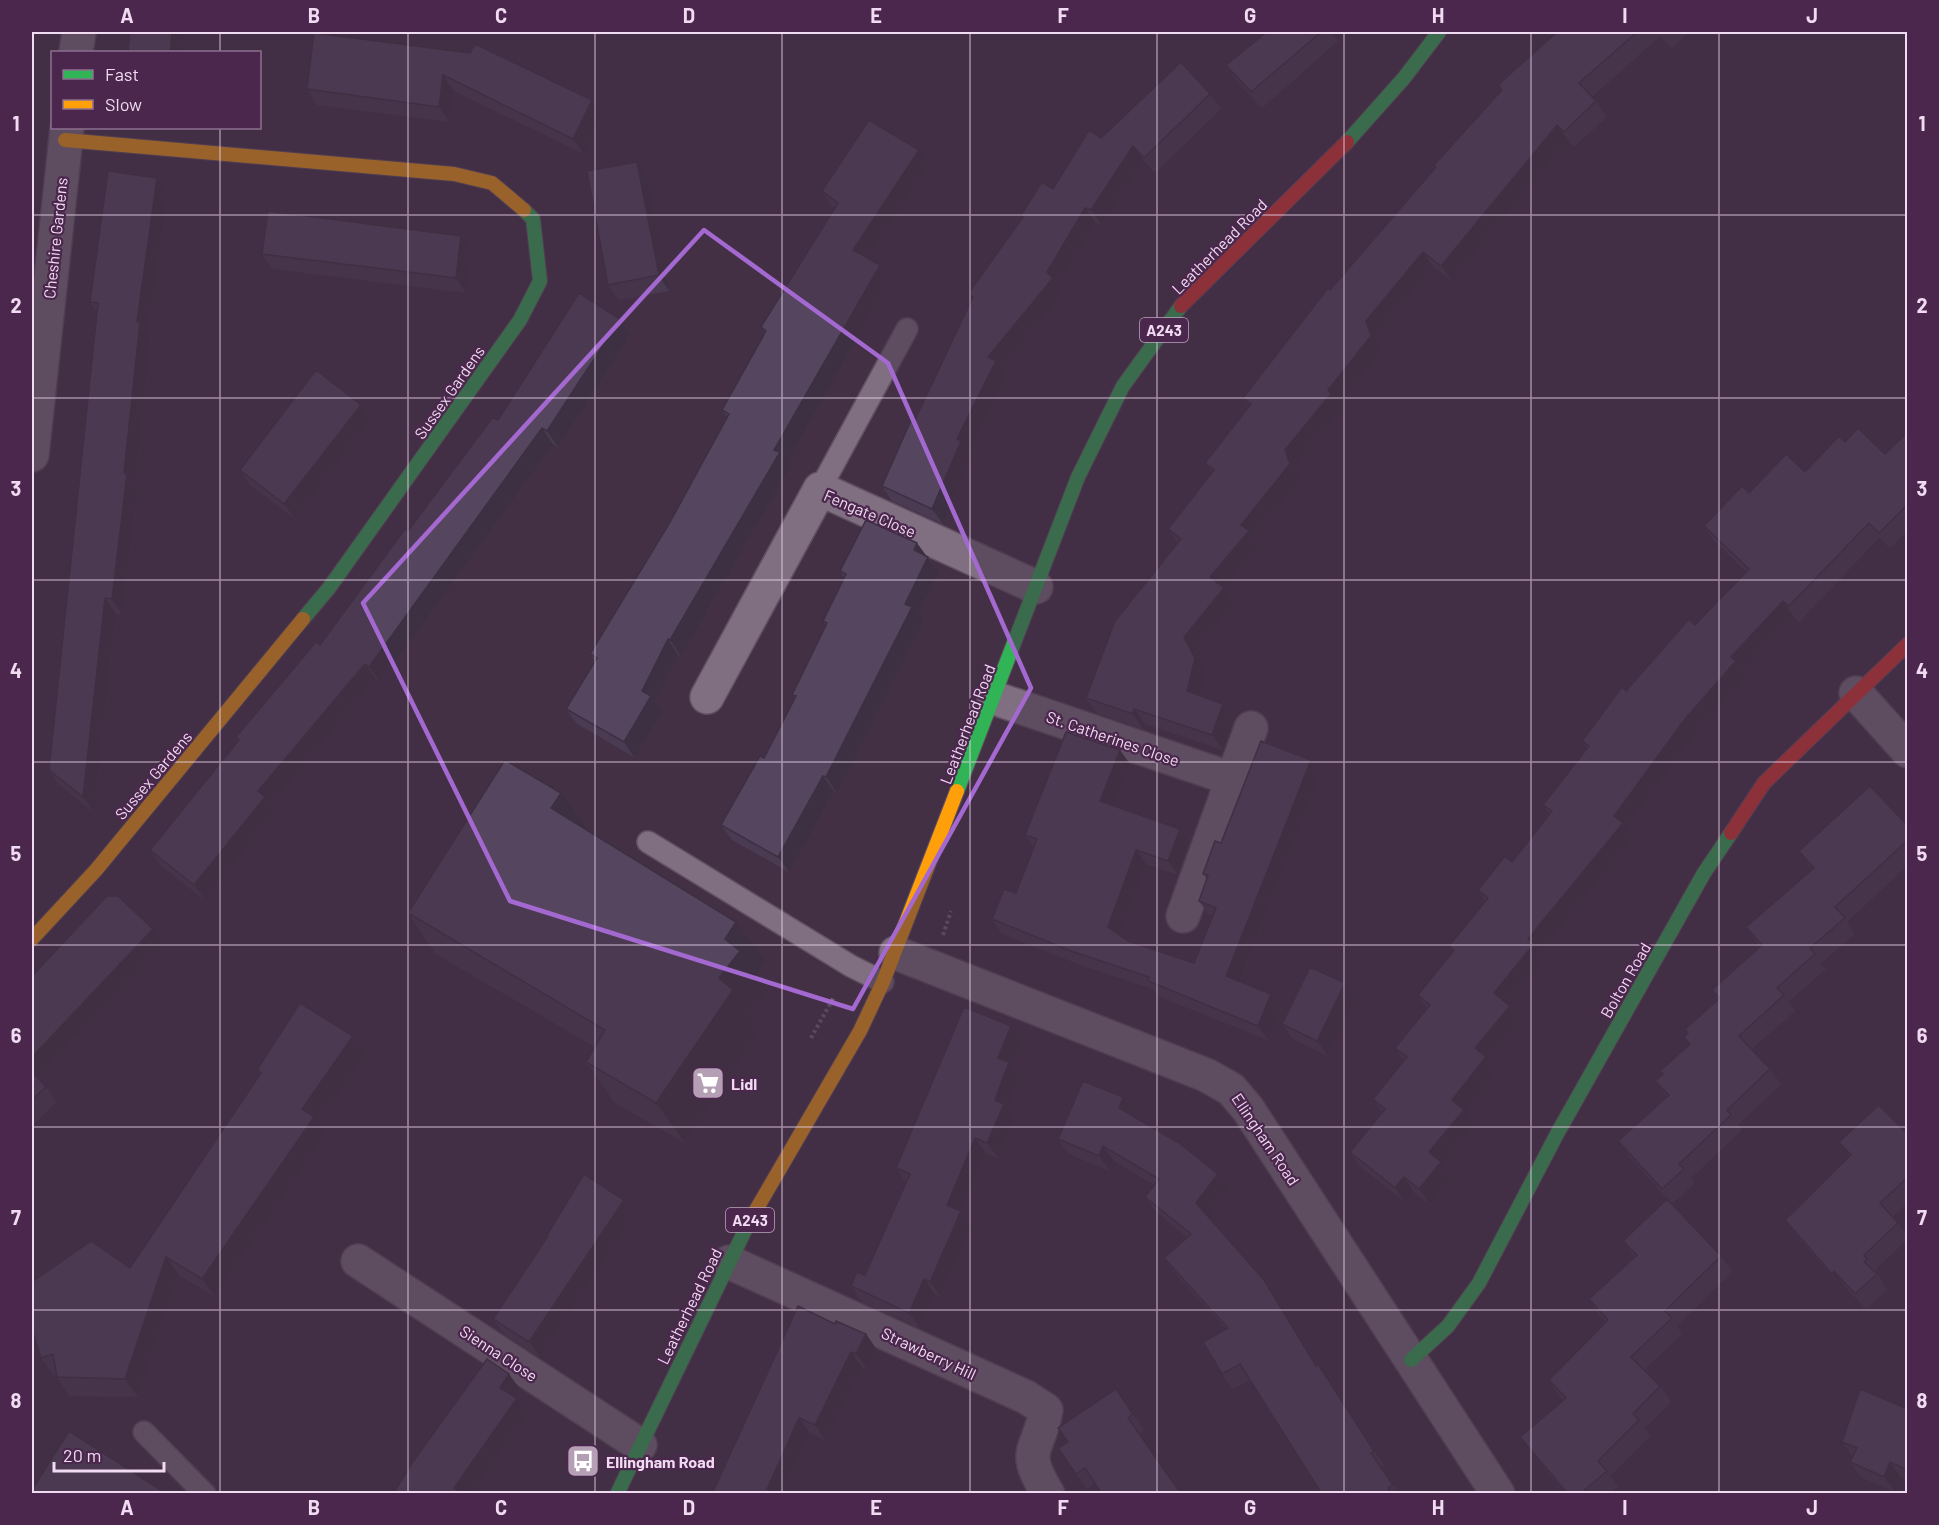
<svg xmlns="http://www.w3.org/2000/svg" width="1939" height="1525" font-family="Barlow,sans-serif">
	<style>
		.lines { fill: none; stroke-linecap: round; stroke-linejoin: round }
		.lane-casing { stroke: #614f62; stroke-width: 24 }
		.street-casing { stroke: #614f62; stroke-width: 36 }
		.fast-casing { stroke: #614f62; stroke-width: 16 }
		.slow-casing { stroke: #614f62; stroke-width: 16 }
		.jam-casing { stroke: #614f62; stroke-width: 16 }
		.path { stroke: #776878; stroke-width: 4; stroke-dasharray: 3 3; stroke-linecap: butt }
		.lane { stroke: #7f6f80; stroke-width: 21 }
		.street { stroke: #7f6f80; stroke-width: 33 }
		.fast { stroke: #30b455; stroke-width: 14 }
		.slow { stroke: #ff9f0a; stroke-width: 14 }
		.jam { stroke: #e5322d; stroke-width: 14 }
		.wall { fill: #4a3b52 }
		.shaded-wall { fill: #3c3042 }
		.building { fill: #56455f; stroke: #3c3042; stroke-width: 1.5 }
		.marked { fill: none; stroke: #a469d1; stroke-width: 4.5; stroke-linejoin: round }
		.grid { fill: none; stroke: #f1dbf2; stroke-width: 1.5; stroke-opacity: 0.55 }
		.labels { text-anchor: middle; dominant-baseline: central; stroke-width: 4.5; stroke-linejoin: round; paint-order: stroke }
		.shield { fill: #4b274e; stroke: #bfa5c1; stroke-width: 1.5 }
		.shield-label { font-size: 15px; font-weight: bold; fill: #f1dbf2 }
		.street-label { font-size: 16px; fill: #f1dbf2; stroke: #4b274e }
		.poi-label { font-size: 16px; font-weight: bold; fill: #f1dbf2; stroke: #4b274e; text-anchor: start }
		.neatline { fill: none; stroke: #f1dbf2; stroke-width: 2 }
		.grid-label { font-size: 20px; text-anchor: middle; font-weight: bold; fill: #f1dbf2 }
	</style>
	<rect width="100%" height="100%" fill="#433045"/>
	<g class="lines">
		<defs>
			<path id="lane" d="M820,489L907,329
				M648,842L851,966L883,982
				M144,1432L205,1494"/>
			<path id="street" d="M76,52L79,32
				M32,455L67,128
				M1856,693L1908,751
				M707,697L820,489L1036,587
				M994,698L1232,779
				M1183,916L1251,728
				M896,953L1206,1075L1231,1089L1248,1109L1498,1494
				M358,1261L640,1445
				M729,1262L1026,1397L1046,1410C1038,1454 1020,1448 1048,1494"/>
			<path id="fast" d="M1347,142L1404,78L1439,32
				M303,619L329,588L520,320L540,281L533,219L524,210
				M957,791L1078,477L1123,386L1181,306
				M1411,1360L1448,1326L1479,1283L1557,1134L1704,873L1731,833
				M617,1494L749,1222"/>
			<path id="slow" d="M65,140L454,174L492,183L524,210
				M32,939L96,870L303,619
				M749,1222L860,1031L883,982L957,791"/>
			<path id="jam" d="M1181,306L1347,142
				M1731,833L1764,783L1908,644"/>
		</defs>
		<use href="#lane" class="lane-casing"/>
		<use href="#street" class="street-casing"/>
		<use href="#fast" class="fast-casing"/>
		<use href="#slow" class="slow-casing"/>
		<use href="#jam" class="jam-casing"/>
		<path class="path" d="M943,935L951,911
			M811,1038L834,997"/>
		<use href="#lane" class="lane"/>
		<use href="#street" class="street"/>
		<use href="#fast" class="fast"/>
		<use href="#slow" class="slow"/>
		<use href="#jam" class="jam"/>
	</g>
	<path class="wall" d="M1267,32H1331L1338,41L1262,108L1237,81L1226,65Z
		M1557,32H1689L1672,48L1660,36L1592,97L1596,101L1607,117L1574,147L1568,140L1452,281L1434,267L1376,336L1382,351L1339,405L1342,409L1296,465L1301,480L1253,537L1260,546L1224,588L1234,604L1195,652L1206,673L1200,696L1223,704L1234,719L1223,750L1145,724L1143,729L1097,713L1086,698L1178,543L1168,529L1212,472L1205,463L1249,406L1243,398L1330,290L1436,168L1434,165L1502,90L1498,85Z
		M314,33L592,100L602,115L584,154L454,91L450,122L317,105L307,89Z
		M1210,94L1221,109L1155,173L1144,161L1102,225L1096,223L1059,285L1064,293L1002,369L1007,376L969,452L972,456L943,524L892,501L882,486L915,420L972,299L968,294L1023,218L1021,215L1053,189L1101,138Z
		M919,150L930,165L868,258L880,265L890,280L787,462L790,467L681,656L678,655L655,702L662,712L634,757L577,724L566,709L595,661L590,654L669,524L727,417L722,410L765,333L761,327L835,208L833,207L822,191Z
		M648,177L669,291L619,300L608,285Z
		M168,193L148,334L151,337L135,485L138,489L122,614H116L94,813L60,785L49,770L97,312L90,302Z
		M472,251L466,293L273,269L262,254Z
		M620,319L630,334L558,447L553,444L380,682L376,679L271,805L276,812L205,900L161,866L150,850L239,741L236,737L320,645L408,531L498,420Z
		M371,420L295,519L250,485L240,470Z
		M1908,432V530L1890,548L1879,538L1799,622L1794,617L1743,671L1747,676L1696,734L1626,828L1634,839L1540,952L1545,959L1508,1004L1521,1021L1489,1060L1497,1072L1466,1112L1475,1125L1443,1164L1452,1177L1430,1205L1414,1192L1406,1203L1361,1167L1350,1152L1382,1112L1373,1099L1404,1061L1395,1048L1427,1008L1418,995L1453,952L1449,946L1485,901L1478,890L1512,862L1550,814L1543,805L1587,748L1582,741L1626,691L1695,625L1746,571L1715,542L1704,526L1749,493L1805,472L1845,442L1885,454Z
		M926,556L928,557L939,573L918,615L923,622L837,793L834,791L789,872L732,840L721,825L764,758L795,698L792,695L826,626L823,621L844,578L840,571Z
		M1130,764L1113,806L1189,843L1178,875L1146,864L1120,935L1128,941L1194,963L1213,916L1209,915L1199,901L1207,879L1203,874L1221,843L1321,774L1240,981L1271,994L1281,1008L1268,1040L1158,996L1153,989L1081,965L1002,934L992,919L1016,893L1034,847L1025,835Z
		M1908,826V865L1847,922L1855,934L1821,963L1826,969L1788,1002L1795,1011L1752,1049L1770,1069L1781,1084L1738,1125L1742,1130L1691,1178L1694,1184L1672,1204L1629,1156L1618,1141L1667,1097L1655,1081L1662,1074L1689,1045L1684,1037L1718,999L1712,990L1760,947L1746,927L1812,869L1799,851Z
		M586,830L765,962L757,975L768,991L751,1015L761,1030L685,1143L615,1103L586,1062L595,1047L436,954L408,913Z
		M164,944L37,1078L46,1087L56,1102L32,1126V976Z
		M1345,983L1355,999L1328,1056L1293,1039L1282,1024Z
		M353,1036L366,1055L318,1123L326,1135L215,1297L179,1275L138,1397L70,1396L57,1377V1375L54,1376L41,1358L130,1268L260,1075L257,1070Z
		M1022,1042L1012,1067L1019,1078L1008,1109L1015,1120L998,1158L986,1153L961,1211L972,1227L941,1297L935,1294L920,1328L862,1302L851,1286L865,1275L906,1182L896,1168Z
		M1123,1097L1134,1112L1132,1116L1218,1174L1229,1189L1208,1217L1264,1280L1275,1295L1317,1365L1329,1379L1385,1466L1381,1468L1399,1494H1317L1320,1491L1250,1380L1233,1389L1222,1374L1226,1329L1175,1273L1164,1258L1187,1237L1156,1212L1145,1197L1154,1185L1114,1161L1110,1171L1069,1154L1058,1139Z
		M1908,1135V1202L1892,1217L1898,1223L1908,1236V1239L1875,1270L1887,1290L1866,1309L1845,1287L1843,1289L1796,1235L1785,1220L1850,1157L1839,1142Z
		M624,1200L634,1216L540,1357L504,1334L493,1319L548,1237L547,1235Z
		M1623,1241L1721,1256L1732,1272L1677,1326L1682,1334L1644,1370L1660,1386L1671,1402L1645,1428L1650,1436L1610,1476L1618,1487L1609,1494H1566L1531,1452L1520,1437L1564,1400L1559,1396L1549,1380L1607,1322L1599,1314L1589,1299L1634,1257Z
		M835,1324L866,1334L877,1350L867,1369L862,1367L826,1441L810,1433L782,1494H712Z
		M1116,1389L1144,1430L1139,1433L1181,1494H1102L1095,1484L1087,1489L1076,1474L1068,1442Z
		M1908,1409V1480L1901,1477L1895,1492L1861,1477L1850,1462L1853,1457L1842,1442Z"/>
	<path class="shaded-wall" d="M171,32H182L184,34L182,52H170Z
		M443,75L454,91L450,122L439,107Z
		M592,100L602,115L584,154L573,139Z
		M1557,125L1568,140L1452,281L1441,266Z
		M1133,146L1144,161L1102,225L1091,210Z
		M919,150L930,165L863,265L853,250Z
		M637,162L648,177L669,291L659,275Z
		M157,178L168,193L148,334L151,337L135,485L138,489L122,614L112,599L137,322Z
		M1085,208L1096,223L1059,285L1064,293L1002,369L1007,376L969,452L972,456L943,524L932,509L988,357L1047,272Z
		M461,236L472,251L466,293L456,278Z
		M1423,252L1434,267L1376,336L1382,351L1339,405L1328,390L1366,321Z
		M880,265L890,280L787,462L790,467L681,656L670,640L774,450Z
		M620,319L630,334L558,447L547,431Z
		M1331,394L1342,409L1296,465L1301,480L1253,537L1260,546L1224,588L1234,604L1195,652L1206,673L1197,706L1187,691L1184,637L1210,577L1285,450Z
		M361,405L371,420L295,519L284,504Z
		M542,428L553,444L380,682L369,667Z
		M917,543L939,573L918,615L923,622L837,793L826,777L905,604L914,550Z
		M105,598L116,614L94,813L83,797Z
		M1783,601L1794,617L1743,671L1747,676L1696,734L1626,828L1634,839L1540,952L1545,959L1504,1008L1494,993L1528,939L1614,816L1731,657Z
		M668,639L678,655L655,702L662,712L634,757L624,742L642,691Z
		M365,664L376,679L271,805L276,812L205,900L194,885L258,791Z
		M1223,704L1234,719L1223,750L1212,735Z
		M1134,709L1145,724L1143,729L1133,714Z
		M1120,750L1130,764L1110,815L1100,801Z
		M1311,760L1321,774L1236,990L1226,976Z
		M823,776L834,791L789,872L778,857Z
		M561,793L589,833L551,808Z
		M1180,829L1189,843L1178,875L1168,861Z
		M1136,850L1146,864L1118,941L1108,927Z
		M736,922L765,962L757,975L768,991L751,1015L761,1030L685,1143L656,1103L719,978L725,939Z
		M153,929L164,944L35,1080L32,1075V1057Z
		M1345,983L1355,999L1328,1056L1317,1041Z
		M1271,994L1281,1008L1268,1040L1258,1026Z
		M1510,1006L1521,1021L1489,1060L1497,1072L1466,1112L1475,1125L1443,1164L1452,1177L1430,1205L1419,1189L1429,1152L1475,1048Z
		M1011,1026L1022,1042L1012,1067L1019,1078L1008,1109L1015,1120L998,1158L987,1143L995,1100L998,1058Z
		M353,1036L366,1055L318,1123L326,1135L215,1297L202,1279L302,1109Z
		M1123,1097L1134,1112L1129,1123L1119,1108Z
		M975,1138L986,1153L961,1211L972,1227L941,1297L930,1282L947,1205Z
		M1103,1146L1114,1161L1110,1171L1099,1156Z
		M1218,1174L1229,1189L1206,1219L1196,1203Z
		M1404,1177L1414,1192L1406,1203L1395,1188Z
		M624,1200L634,1216L540,1357L529,1342Z
		M166,1257L179,1275L138,1397L125,1379Z
		M1834,1271L1845,1287L1843,1289L1832,1274Z
		M924,1279L935,1294L920,1328L909,1313Z
		M1264,1280L1275,1295L1326,1381L1316,1366Z
		M866,1334L877,1350L867,1369L856,1354Z
		M851,1352L862,1367L826,1441L815,1425Z
		M1318,1364L1329,1379L1385,1466L1374,1451Z
		M509,1374L520,1389L511,1403L500,1388Z
		M517,1398L528,1414L471,1494H456L454,1488Z
		M799,1418L810,1433L782,1494H770L767,1489Z
		M1890,1462L1901,1477L1895,1492L1884,1477Z"/>
	<path class="building" d="M130,32H172L170,52H128Z
		M1267,32H1321L1251,92L1226,65Z
		M1557,32H1637L1579,83L1596,101L1564,132L1557,125L1441,266L1423,252L1366,321L1371,336L1328,390L1331,394L1285,450L1290,464L1241,525L1249,531L1210,577L1224,588L1184,637L1195,658L1187,691L1223,704L1212,735L1134,709L1133,714L1086,698L1115,621L1181,539L1168,529L1214,470L1205,463L1251,404L1243,398L1328,288L1330,290L1436,167L1434,165L1502,90L1498,85Z
		M314,33L470,53L475,44L592,100L573,139L443,75L439,107L307,89Z
		M1181,62L1210,94L1144,158L1133,146L1091,210L1085,208L1047,272L1053,278L988,357L996,361L957,439L961,441L932,509L882,486L912,418L915,420L973,297L968,294L1023,217L1021,215L1042,182L1053,189L1089,130L1101,138Z
		M869,120L919,150L853,250L880,265L774,450L780,452L670,640L668,639L642,691L651,696L624,742L566,709L597,658L590,654L669,524L729,414L722,410L766,331L761,327L838,203L822,191Z
		M637,162L659,275L608,285L587,171Z
		M108,171L157,178L137,322H140L124,473L127,474L112,599L105,598L83,797L49,770L98,303L90,302Z
		M268,211L461,236L456,278L262,254Z
		M579,293L620,319L547,431L542,428L369,667L365,664L258,791L265,797L194,885L150,850L239,740L236,737L316,642L320,645L405,529L408,531L493,417L498,420Z
		M316,370L361,405L284,504L240,470Z
		M1858,428L1885,454L1908,432V504L1879,533L1869,523L1789,606L1783,601L1731,657L1736,661L1685,719L1614,816L1623,823L1528,939L1534,944L1494,993L1510,1006L1475,1048L1486,1057L1452,1100L1464,1110L1429,1152L1441,1162L1419,1189L1404,1177L1395,1188L1350,1152L1385,1109L1373,1099L1407,1057L1395,1048L1430,1005L1418,995L1454,950L1449,946L1488,898L1478,890L1505,856L1512,862L1552,811L1543,805L1589,746L1582,741L1622,687L1626,691L1689,619L1695,625L1749,569L1704,526L1742,486L1749,493L1786,454L1805,472L1839,436L1845,442Z
		M866,520L917,543L914,550L928,557L905,604L912,607L826,777L823,776L778,857L721,825L760,756L764,758L796,696L792,695L827,623L823,621L846,574L840,571Z
		M1066,732L1120,750L1100,801L1180,829L1168,861L1136,850L1108,927L1128,941L1194,963L1216,908L1199,901L1208,875L1203,874L1215,841L1221,843L1261,741L1311,760L1226,976L1271,994L1258,1026L1148,981L1149,977L1071,951L992,919L1004,889L1016,893L1037,839L1025,835Z
		M505,760L561,793L551,808L736,922L725,939L740,951L719,978L733,990L656,1103L586,1062L605,1030L408,913Z
		M1870,786L1908,826V840L1835,907L1845,918L1810,948L1815,954L1777,988L1784,995L1739,1036L1770,1069L1727,1110L1731,1115L1679,1164L1684,1169L1662,1189L1618,1141L1669,1095L1655,1081L1663,1074L1660,1071L1690,1044L1684,1037L1688,1033L1685,1029L1720,998L1712,990L1762,945L1746,927L1814,868L1799,851Z
		M107,896H118L153,929L32,1057V976Z
		M1310,967L1345,983L1317,1041L1282,1024Z
		M300,1003L353,1036L302,1109L314,1117L202,1279L166,1257L125,1379L57,1377L53,1354L41,1358L32,1329V1282L91,1241L130,1268L261,1073L257,1070Z
		M964,1007L1011,1026L998,1058L1009,1062L995,1100L1004,1104L987,1143L975,1138L947,1205L961,1211L930,1282L924,1279L909,1313L851,1286L857,1272L865,1275L910,1174L896,1168Z
		M32,1072L46,1087L32,1100Z
		M1083,1081L1123,1097L1119,1108L1179,1143L1218,1174L1196,1203L1264,1280L1316,1366L1318,1364L1374,1451L1371,1453L1393,1485L1388,1488L1392,1494H1317L1320,1491L1240,1364L1222,1374L1203,1342L1228,1328L1164,1258L1191,1234L1145,1197L1159,1179L1103,1146L1099,1156L1058,1139Z
		M1879,1105L1908,1135V1177L1880,1203L1898,1223L1864,1255L1867,1259L1864,1262L1877,1274L1855,1294L1834,1271L1832,1274L1785,1220L1851,1155L1839,1142Z
		M584,1174L624,1200L529,1342L493,1319L548,1236L547,1235Z
		M1667,1199L1721,1256L1665,1311L1672,1318L1631,1357L1660,1386L1633,1414L1639,1420L1598,1461L1607,1471L1580,1494H1568L1520,1437L1566,1398L1549,1380L1608,1320L1589,1299L1637,1255L1623,1241Z
		M798,1306L835,1324L836,1321L866,1334L856,1354L851,1352L815,1425L799,1418L767,1489L775,1494H712Z
		M487,1359L509,1374L500,1388L517,1398L454,1488L458,1490L456,1494H393L412,1463Z
		M1116,1389L1133,1414L1128,1418L1179,1491L1176,1494H1102L1085,1468L1076,1474L1058,1448L1068,1442L1058,1428Z
		M1860,1389L1908,1409V1470L1890,1462L1884,1477L1850,1462L1857,1448L1842,1442Z
		M69,1431L167,1494H32V1490Z"/>
	<path d="M0 0H1939V1525H0ZM704,230L888,363L1031,688L853,1009L510,901L363,603Z" fill="#433045" fill-opacity=".55" fill-rule="evenodd"/>
	<path class="marked" d="M704,230L888,363L1031,688L853,1009L510,901L363,603Z"/>
	<path class="grid" d="M220,32V52M408,32V1494M595,32V1494M782,32V1494M970,32V1494M1157,32V1494M1344,32V1494M1531,32V1494M1719,32V1494M220,128V1494M32,215H1908M32,398H1908M32,580H1908M32,762H1908M32,945H1908M32,1127H1908M32,1310H1908"/>
	<defs>
		<symbol id="supermarket-square" viewBox="-11 -11 22 22"><rect x="-9" y="-9" width="18" height="18" rx="4" fill="#b49fb5" stroke="#4b274e"/><path d="M-6-5.5h2.5l.6 2H6L4.5 2H-2.5L-4.4-4H-6ZM-1.5 3.2a1.3 1.3 0 1 0 .1 0ZM3 3.2a1.3 1.3 0 1 0 .1 0Z" fill="#fff"/></symbol>
		<symbol id="bus-square" viewBox="-11 -11 22 22"><rect x="-9" y="-9" width="18" height="18" rx="4" fill="#b49fb5" stroke="#4b274e"/><path d="M-5-6H5V4H4V6H2V4H-2V6H-4V4H-5ZM-3.5-4V0h7V-4ZM-3.5 1.2v1.5H-2V1.2ZM2 1.2v1.5H3.5V1.2Z" fill="#fff"/></symbol>
	</defs>
	<g fill-rule="evenodd">
		<use href="#supermarket-square" x="689" y="1064" width="38" height="38"/>
		<use href="#bus-square" x="564" y="1442" width="38" height="38"/>
	</g>
	<g class="labels">
		<g class="shield">
			<rect x="1140" y="318" width="48" height="24" rx="4.5"/>
			<rect x="726" y="1208" width="48" height="24" rx="4.5"/>
		</g>
		<g class="shield-label">
			<text x="1164" y="330">A243</text>
			<text x="750" y="1220">A243</text>
		</g>
		<g class="street-label">
			<text transform="translate(55 238) rotate(-84)">Cheshire Gardens</text>
			<text transform="translate(1219 246) rotate(-45)">Leatherhead Road</text>
			<text transform="translate(449 392) rotate(-55)">Sussex Gardens</text>
			<text transform="translate(870 513) rotate(23)">Fengate Close</text>
			<text transform="translate(967 724) rotate(-69)">Leatherhead Road</text>
			<text transform="translate(1113 738) rotate(19)">St. Catherines Close</text>
			<text transform="translate(153 775) rotate(-50)">Sussex Gardens</text>
			<text transform="translate(1625 980) rotate(-60)">Bolton Road</text>
			<text transform="translate(1266 1139) rotate(56)">Ellingham Road</text>
			<text transform="translate(689 1306) rotate(-64)">Leatherhead Road</text>
			<text transform="translate(499 1353) rotate(33)">Sienna Close</text>
			<text transform="translate(929 1353) rotate(25)">Strawberry Hill</text>
		</g>
		<g class="poi-label">
			<text x="731" y="1083">Lidl</text>
			<text x="606" y="1461">Ellingham Road</text>
		</g>
	</g>
	<rect width="1939" height="1525" fill="none" stroke="#4b274e" stroke-width="66"/>
	<rect x="51" y="51" width="210" height="78" fill="#4b274e" stroke="#8d6f90" stroke-width="1.5"/>
	<rect x="63" y="70" width="30" height="9" fill="#30b455" stroke="#8d6f90" stroke-width="1.5"/>
	<text x="105" y="81" font-size="18" fill="#f1dbf2">Fast</text>
	<rect x="63" y="100" width="30" height="9" fill="#ff9f0a" stroke="#8d6f90" stroke-width="1.5"/>
	<text x="105" y="111" font-size="18" fill="#f1dbf2">Slow</text>
	<path d="M54 1462v9h110v-9" fill="none" stroke="#f1dbf2" stroke-width="3"/>
	<text x="63" y="1462" font-size="18" fill="#f1dbf2" stroke="#4b274e" stroke-width="4.5" paint-order="stroke">20 m</text>
	<rect x="33" y="33" width="1873" height="1459" class="neatline"/>
	<g class="grid-label">
		<text x="127" y="23">A</text>
		<text x="314" y="23">B</text>
		<text x="501" y="23">C</text>
		<text x="689" y="23">D</text>
		<text x="876" y="23">E</text>
		<text x="1063" y="23">F</text>
		<text x="1250" y="23">G</text>
		<text x="1438" y="23">H</text>
		<text x="1625" y="23">I</text>
		<text x="1812" y="23">J</text>
		<text x="16" y="131">1</text>
		<text x="1922" y="131">1</text>
		<text x="16" y="313">2</text>
		<text x="1922" y="313">2</text>
		<text x="16" y="496">3</text>
		<text x="1922" y="496">3</text>
		<text x="16" y="678">4</text>
		<text x="1922" y="678">4</text>
		<text x="16" y="861">5</text>
		<text x="1922" y="861">5</text>
		<text x="16" y="1043">6</text>
		<text x="1922" y="1043">6</text>
		<text x="16" y="1225">7</text>
		<text x="1922" y="1225">7</text>
		<text x="16" y="1408">8</text>
		<text x="1922" y="1408">8</text>
		<text x="127" y="1515">A</text>
		<text x="314" y="1515">B</text>
		<text x="501" y="1515">C</text>
		<text x="689" y="1515">D</text>
		<text x="876" y="1515">E</text>
		<text x="1063" y="1515">F</text>
		<text x="1250" y="1515">G</text>
		<text x="1438" y="1515">H</text>
		<text x="1625" y="1515">I</text>
		<text x="1812" y="1515">J</text>
	</g>
</svg>
